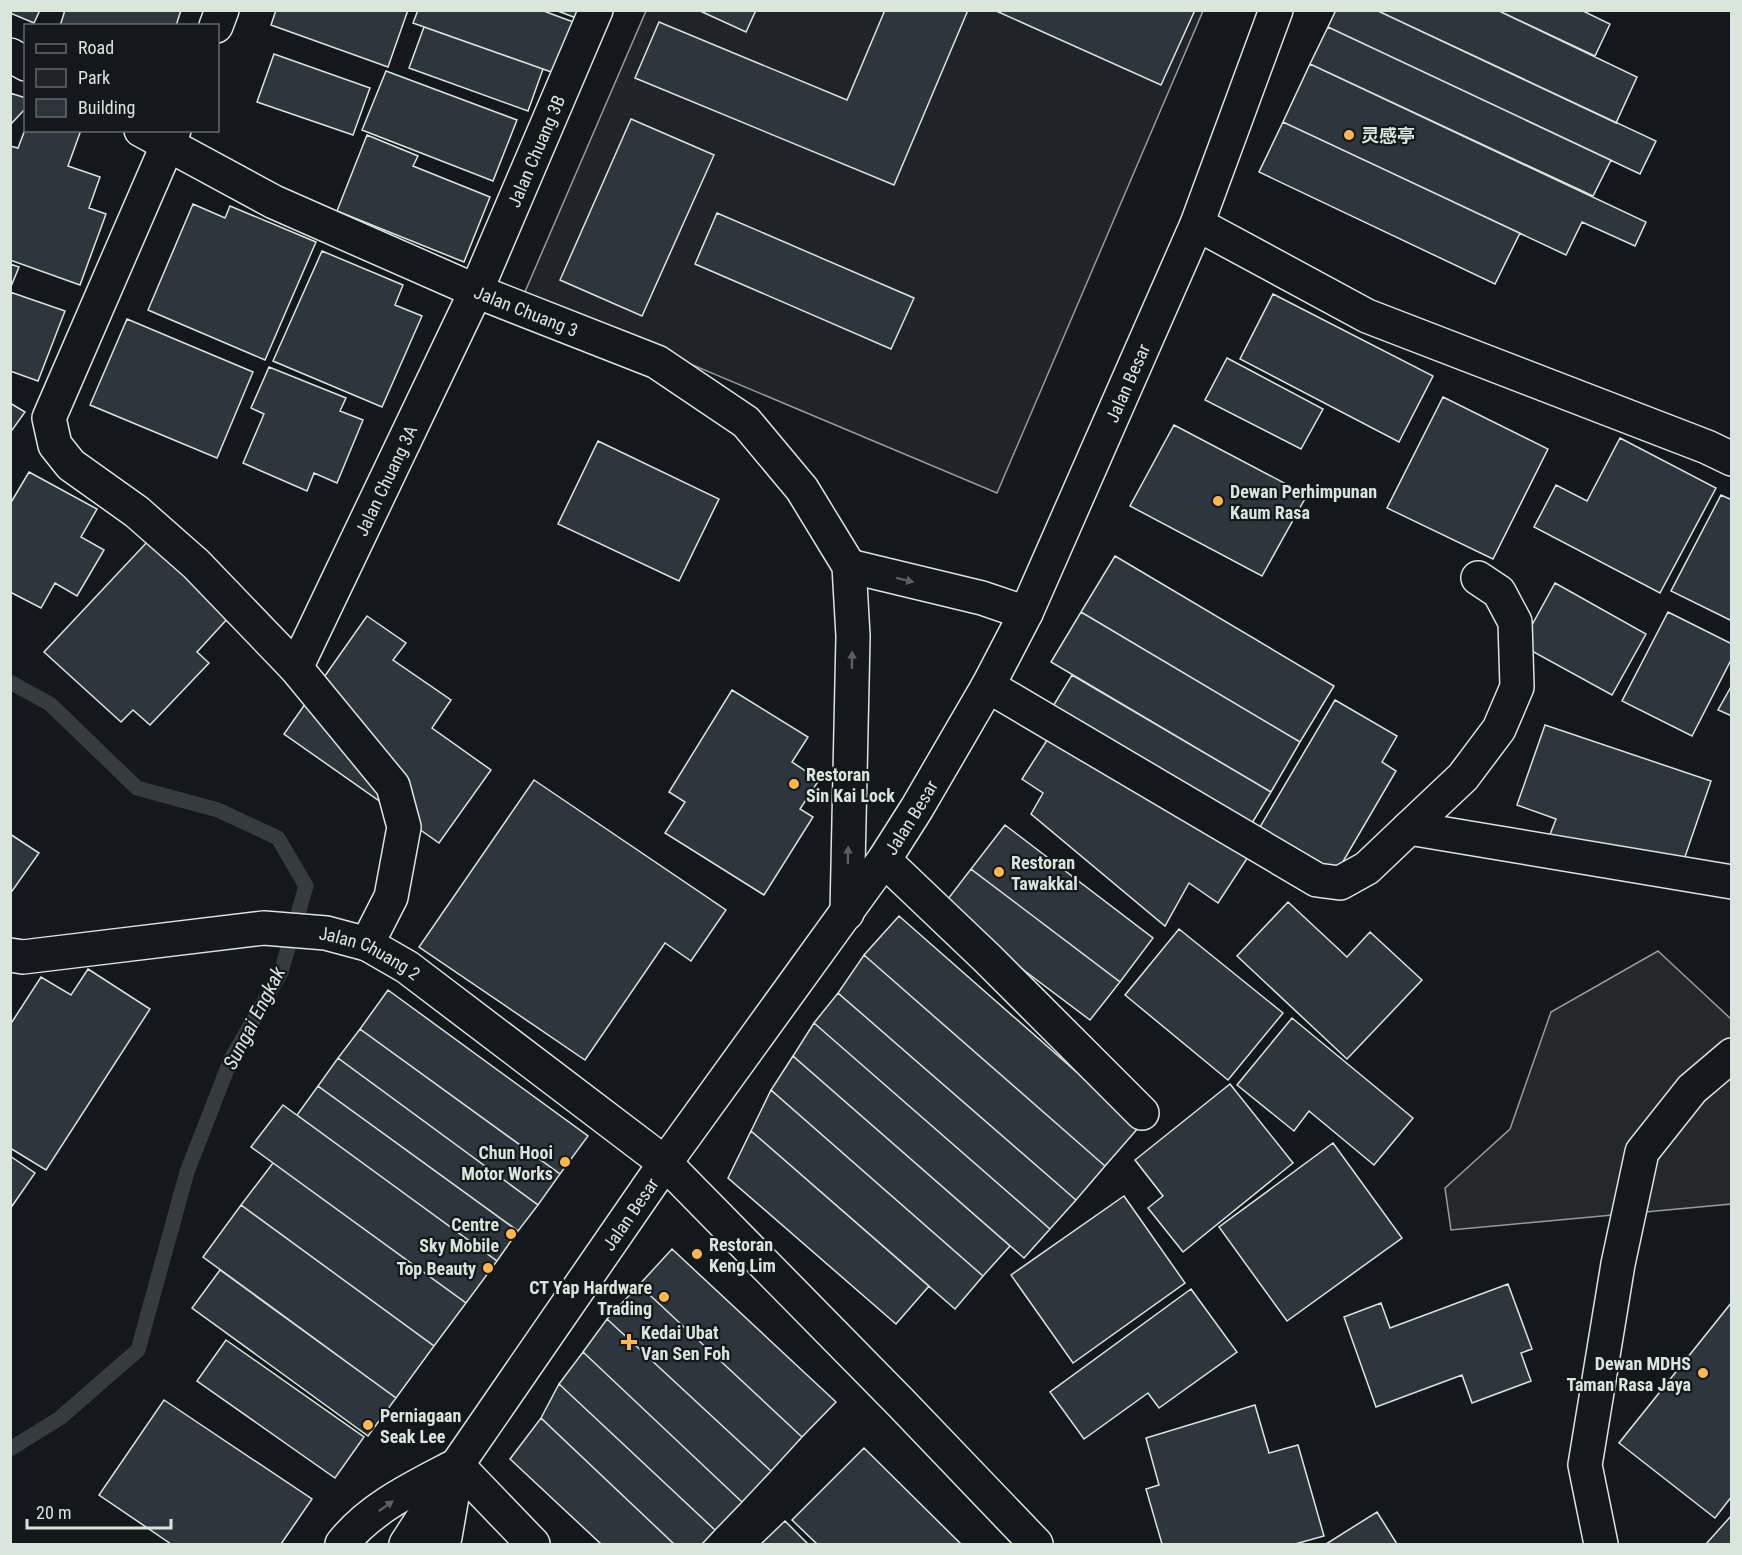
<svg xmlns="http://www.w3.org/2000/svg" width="1742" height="1555" font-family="'Roboto Condensed','Noto Sans SC',sans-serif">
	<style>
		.green { fill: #202428; stroke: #939e99; stroke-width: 1.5 }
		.parking { fill: #24282b; stroke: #939e99; stroke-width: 1.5 }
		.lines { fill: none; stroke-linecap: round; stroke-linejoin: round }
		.stream { stroke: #363b3e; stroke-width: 15 }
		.building { fill: #2c363c; stroke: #d8e6dc; stroke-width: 1.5 }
		.minor-casing { stroke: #d8e6dc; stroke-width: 36 }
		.major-casing { stroke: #d8e6dc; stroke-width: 36 }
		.minor { stroke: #14181c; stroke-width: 33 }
		.major { stroke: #14181c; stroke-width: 33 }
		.oneway { fill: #59605f }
		.poi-dot { fill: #ffb74d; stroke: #14181c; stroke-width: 2 }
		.labels { text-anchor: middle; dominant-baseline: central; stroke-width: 4.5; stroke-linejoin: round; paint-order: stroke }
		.poi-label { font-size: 18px; font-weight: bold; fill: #d8e6dc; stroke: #14181c; text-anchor: start }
		.street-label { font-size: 18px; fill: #d8e6dc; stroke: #14181c }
		.water-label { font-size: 20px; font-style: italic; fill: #d8e6dc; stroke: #14181c }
	</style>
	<rect width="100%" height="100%" fill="#14181c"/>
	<path class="green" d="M646,11H1203L997,493L524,294Z"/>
	<path class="parking" d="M1658,951L1731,1019V1204L1451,1230L1445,1188L1510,1129L1551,1012Z"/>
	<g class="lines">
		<path class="stream" d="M10,682L50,704L137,788L218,810L278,838L306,886L281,972L231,1059L187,1172L138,1350L60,1418L10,1449"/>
	</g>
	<path class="building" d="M10,10H40L34,23L10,13Z
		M65,10H181L176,26H60Z
		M276,10H408L388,67L271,25Z
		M418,10H541L576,23L557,74L413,23Z
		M555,10H583L579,19Z
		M698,10H756L746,32Z
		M885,10H968L894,185L635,78L659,22L847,100Z
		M994,10H1195L1161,85Z
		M1336,10H1376L1656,141L1640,174L1328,27Z
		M1376,10H1497L1637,77L1616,123Z
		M1497,10H1581L1610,24L1595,56Z
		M424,27L543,69L528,111L409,68Z
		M1328,27L1611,160L1593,196L1310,64Z
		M274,54L370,88L353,135L257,102Z
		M1310,64L1646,222L1635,246L1582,222L1566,255L1283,122Z
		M386,71L517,120L493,181L362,130Z
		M10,93L26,98V108L10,125Z
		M631,119L714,155L642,316L560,280Z
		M1283,122L1520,233L1495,284L1259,172Z
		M26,127V130H81L68,166L100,177L89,208L106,214L80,285L10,260V146L18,148Z
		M367,135L418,156L413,166L490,197L464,262L337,211Z
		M193,204L225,218L230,206L316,242L265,360L148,310Z
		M717,213L914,298L891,349L695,264Z
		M322,251L403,285L395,305L422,316L382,407L273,361Z
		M10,264L19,267L10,289Z
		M10,292L65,311L38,381L10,371Z
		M1273,294L1433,376L1399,442L1240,359Z
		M127,319L253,372L217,458L90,405Z
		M1227,358L1323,409L1301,449L1205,400Z
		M269,367L346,398L340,411L363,420L337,483L314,473L307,491L243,463L264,414L251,408Z
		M1443,397L1548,449L1493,559L1387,508Z
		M10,403L25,412L10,433Z
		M1174,425L1307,495L1262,576L1130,506Z
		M1620,438L1716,488L1660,593L1534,527L1556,485L1587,501Z
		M598,441L719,499L679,581L558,524Z
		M29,472L97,509L81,537L104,550L77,596L55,583L41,608L10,592V504Z
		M1721,495L1732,500V621L1671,591Z
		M149,540L230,616L197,652L209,663L150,725L133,710L121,722L44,652Z
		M1115,556L1334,686L1300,742L1081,612Z
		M1555,583L1646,634L1612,695L1521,645Z
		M1081,612L1300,742L1271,792L1051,662Z
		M1668,612L1732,644V658L1692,736L1622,701Z
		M367,616L406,643L393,660L451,700L432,728L491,770L439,843L284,734Z
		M1072,675L1271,792L1246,833L1047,716Z
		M1732,685V716L1718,710Z
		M732,690L808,737L792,762L819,780L800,809L813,817L764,895L665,833L685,802L669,792Z
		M1335,700L1397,736L1382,762L1396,771L1334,877L1257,832Z
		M1545,725L1711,781L1677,880L1549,837L1556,819L1517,805Z
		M1051,734L1248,857L1218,903L1189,883L1165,926L1031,814L1043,793L1022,779Z
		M534,780L726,910L691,961L665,943L585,1060L419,947Z
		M1005,825L1153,938L1120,982L971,869Z
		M10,834L39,853L10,894Z
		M971,869L1120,982L1090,1020L941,908Z
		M1288,902L1347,957L1370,932L1422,980L1347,1059L1237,956Z
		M899,916L1139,1127L1105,1166L864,955Z
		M1179,929L1283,1013L1228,1080L1125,995Z
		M864,955L1105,1166L1076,1200L838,993Z
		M88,969L150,1009L46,1170L10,1148V1025L41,977L71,995Z
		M388,990L588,1136L560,1174L360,1029Z
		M838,993L1076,1200L1050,1229L814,1023Z
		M1292,1018L1413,1118L1374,1165L1309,1111L1294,1131L1237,1085Z
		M814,1023L1050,1229L1024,1258L793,1056Z
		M360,1029L560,1174L538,1205L338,1058Z
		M793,1056L1010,1246L983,1276L771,1090Z
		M338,1058L538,1205L518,1231L318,1086Z
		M1230,1084L1293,1163L1183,1252L1148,1208L1163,1196L1135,1160Z
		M318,1086L518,1231L497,1261L297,1115Z
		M771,1090L983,1276L955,1309L751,1131Z
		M283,1105L497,1261L466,1303L251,1147Z
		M751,1131L929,1286L896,1324L728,1178Z
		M1333,1143L1402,1238L1287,1321L1219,1227Z
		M10,1156L35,1173L10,1209Z
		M273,1163L466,1303L434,1346L241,1205Z
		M1124,1196L1185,1283L1073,1363L1011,1275Z
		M241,1205L434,1346L396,1398L203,1257Z
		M672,1249L836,1402L802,1437L639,1285Z
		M220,1270L396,1398L368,1436L192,1308Z
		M1508,1284L1532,1349L1521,1353L1531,1381L1472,1403L1462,1375L1376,1407L1344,1317L1381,1303L1390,1328Z
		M639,1285L802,1437L771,1471L607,1319Z
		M1191,1289L1237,1352L1159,1408L1148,1393L1084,1439L1050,1392Z
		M1732,1302V1496L1715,1518L1619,1443Z
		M607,1319L771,1471L742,1502L583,1352Z
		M226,1340L364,1437L335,1478L197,1381Z
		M583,1352L742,1502L715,1530L559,1384Z
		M559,1384L715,1530L702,1544H674L541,1418Z
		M164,1400L312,1499L281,1544H171L99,1495Z
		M1255,1405L1269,1453L1298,1445L1324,1536L1295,1544H1162L1146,1489L1159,1485L1146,1438Z
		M541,1418L674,1544H601L510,1459Z
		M864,1448L961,1544H817L792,1520Z
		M1377,1512L1397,1544H1326Z
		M1732,1515V1544H1706L1722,1526Z
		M785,1521L808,1544H761Z"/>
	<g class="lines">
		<defs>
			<g id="minor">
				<path d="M216,26L222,10"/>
				<path d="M10,55L26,64"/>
				<path id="s1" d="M141,130L274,202L476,291L657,362L746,422L802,489L849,566L853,636L847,913"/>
				<path d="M174,130L49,418L55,445L71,465L137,512L196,564L296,668L393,786L404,827L391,897L367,944"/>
				<path d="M1197,224L1367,316L1707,447L1732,459"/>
				<path d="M849,566L982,598L1026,613"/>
				<path d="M1478,578L1499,592L1515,622L1517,687L1499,729L1463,777L1409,828L1732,882"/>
				<path id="s2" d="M296,668L476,291L596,10"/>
				<path d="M988,686L1317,880L1340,883L1367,868L1409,828"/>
				<path d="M884,860L988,959L1142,1113"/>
				<path id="s3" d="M10,955L23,957L264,928L326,933L367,944L407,967L665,1163L901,1403L1036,1544"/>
				<path d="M457,1465L533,1544"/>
				<path d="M1601,1544L1585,1465L1618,1264L1642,1152L1692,1089L1732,1055"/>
			</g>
			<g id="major">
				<path d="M342,1544C370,1508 415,1487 455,1466"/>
				<path id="s4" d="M406,1544L457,1465L665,1163L884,860L917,808L988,686L1026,613L1197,224L1276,10"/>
				<path d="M441,1544L445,1537L455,1479"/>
			</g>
		</defs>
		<use href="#minor" class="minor-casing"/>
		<use href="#major" class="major-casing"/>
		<use href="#minor" class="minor"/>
		<use href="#major" class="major"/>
	</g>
	<defs><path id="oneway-solid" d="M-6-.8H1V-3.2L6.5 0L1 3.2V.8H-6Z" transform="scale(1.5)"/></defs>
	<g class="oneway">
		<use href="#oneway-solid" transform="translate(905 580) rotate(14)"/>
		<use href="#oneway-solid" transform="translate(852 660) rotate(-89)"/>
		<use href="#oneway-solid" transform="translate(848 855) rotate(-89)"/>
		<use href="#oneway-solid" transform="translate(386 1506) rotate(-36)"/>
	</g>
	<g class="poi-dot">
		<circle cx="1349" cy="135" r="6"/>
		<circle cx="1218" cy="501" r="6"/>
		<circle cx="794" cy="784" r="6"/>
		<circle cx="999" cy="872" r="6"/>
		<circle cx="565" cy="1162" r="6"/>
		<circle cx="511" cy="1234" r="6"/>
		<circle cx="697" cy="1254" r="6"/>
		<circle cx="488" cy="1268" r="6"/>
		<circle cx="664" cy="1297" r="6"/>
		<path d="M626 1333h6v6h6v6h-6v6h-6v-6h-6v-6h6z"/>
		<circle cx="1703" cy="1373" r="6"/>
		<circle cx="368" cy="1425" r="6"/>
	</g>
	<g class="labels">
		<g class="poi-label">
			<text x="1361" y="135">灵感亭</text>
			<text x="1230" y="491">Dewan Perhimpunan<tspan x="1230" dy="21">Kaum Rasa</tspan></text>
			<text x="806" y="774">Restoran<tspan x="806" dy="21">Sin Kai Lock</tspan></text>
			<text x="1011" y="862">Restoran<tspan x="1011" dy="21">Tawakkal</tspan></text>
			<text x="553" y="1152" text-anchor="end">Chun Hooi<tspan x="553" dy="21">Motor Works</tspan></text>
			<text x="499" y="1224" text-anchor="end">Centre<tspan x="499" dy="21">Sky Mobile</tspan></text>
			<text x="709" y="1244">Restoran<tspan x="709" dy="21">Keng Lim</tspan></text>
			<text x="476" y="1268" text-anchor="end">Top Beauty</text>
			<text x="652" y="1287" text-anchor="end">CT Yap Hardware<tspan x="652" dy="21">Trading</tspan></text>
			<text x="641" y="1332">Kedai Ubat<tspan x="641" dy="21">Van Sen Foh</tspan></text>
			<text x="1691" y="1363" text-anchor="end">Dewan MDHS<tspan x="1691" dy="21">Taman Rasa Jaya</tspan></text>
			<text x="380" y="1415">Perniagaan<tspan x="380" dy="21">Seak Lee</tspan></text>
		</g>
		<g class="street-label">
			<text stroke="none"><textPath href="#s2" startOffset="570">Jalan Chuang 3B</textPath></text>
			<text stroke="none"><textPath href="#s1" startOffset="426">Jalan Chuang 3</textPath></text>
			<text stroke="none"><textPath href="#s4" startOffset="1371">Jalan Besar</textPath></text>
			<text stroke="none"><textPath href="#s2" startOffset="208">Jalan Chuang 3A</textPath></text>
			<text stroke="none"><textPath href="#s4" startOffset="885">Jalan Besar</textPath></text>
			<text stroke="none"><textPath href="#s3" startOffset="366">Jalan Chuang 2</textPath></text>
			<text stroke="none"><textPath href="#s4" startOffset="399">Jalan Besar</textPath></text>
		</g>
		<g class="water-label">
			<text transform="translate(254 1018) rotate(-63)">Sungai Engkak</text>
		</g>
	</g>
	<rect width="1742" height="1555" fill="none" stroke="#d8e6dc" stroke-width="24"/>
	<rect x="24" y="24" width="195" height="108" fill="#14181c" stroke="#626a69" stroke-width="1.5"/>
	<rect x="36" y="44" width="30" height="9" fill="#14181c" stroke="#626a69" stroke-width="1.5"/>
	<text x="78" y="54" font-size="18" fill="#d8e6dc">Road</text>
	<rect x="36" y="69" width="30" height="18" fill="#202428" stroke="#626a69" stroke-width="1.5"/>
	<text x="78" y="84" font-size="18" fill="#d8e6dc">Park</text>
	<rect x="36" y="99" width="30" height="18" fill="#2c363c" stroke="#626a69" stroke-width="1.5"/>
	<text x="78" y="114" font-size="18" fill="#d8e6dc">Building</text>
	<path d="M27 1519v9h144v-9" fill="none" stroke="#d8e6dc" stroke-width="3"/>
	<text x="36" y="1519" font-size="18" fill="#d8e6dc" stroke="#14181c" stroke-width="4.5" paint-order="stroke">20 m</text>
</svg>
